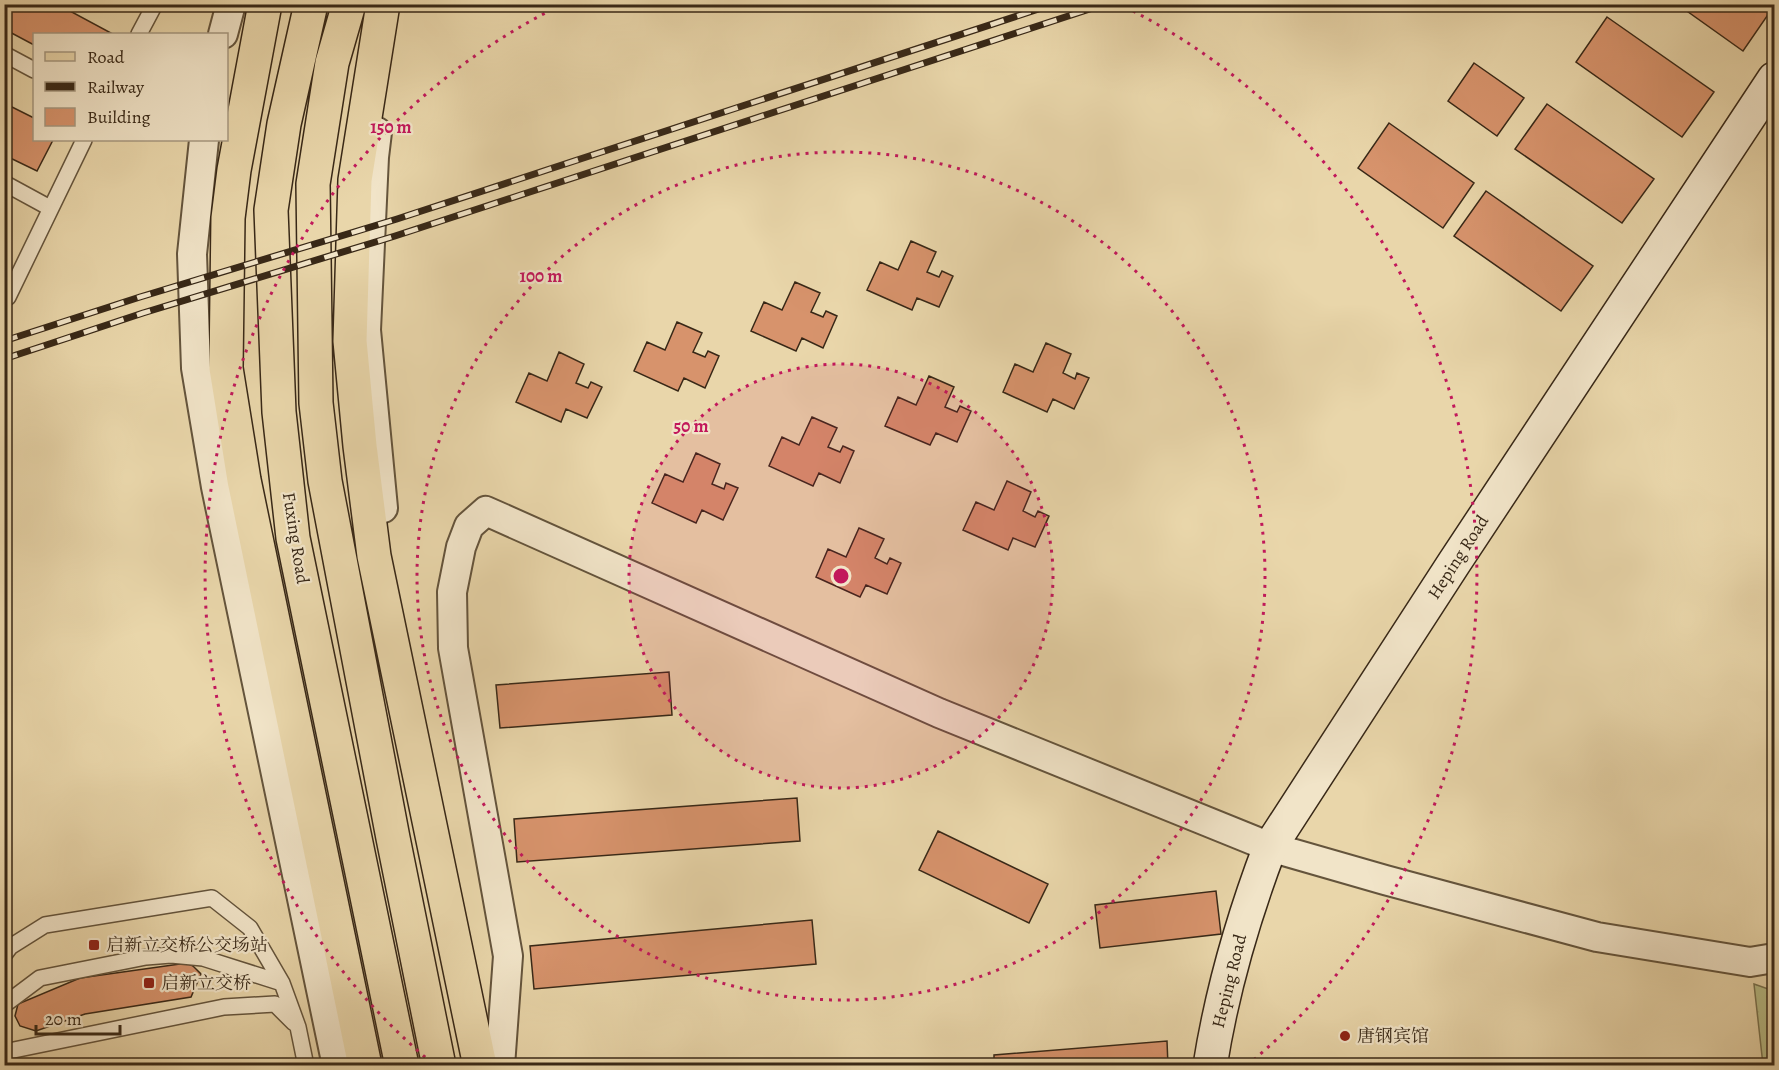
<svg xmlns="http://www.w3.org/2000/svg" width="1779" height="1070" font-family="Alegreya,'Noto Serif SC',serif">
	<style>
		.grass { fill: url(#grass-tufts); stroke: #78724f; stroke-width: 1.5 }
		.building { fill: #d7936c; stroke: #382817; stroke-width: 1.5 }
		.lines { fill: none; stroke-linecap: round; stroke-linejoin: round }
		.lane-casing { stroke: #64543c; stroke-width: 18 }
		.street-casing { stroke: #64543c; stroke-width: 32 }
		.secondary-casing { stroke: #382817; stroke-width: 36 }
		.primary-casing { stroke: #382817; stroke-width: 36 }
		.lane { stroke: #f1e4c8; stroke-width: 15 }
		.street { stroke: #f1e4c8; stroke-width: 28 }
		.secondary { stroke: #f1e4c8; stroke-width: 33 }
		.primary { stroke: #e9d6aa; stroke-width: 33 }
		.rail-casing { stroke: #382817; stroke-width: 7 }
		.rail { stroke: #f1e4c8; stroke-width: 4.5; stroke-dasharray: 14; stroke-linecap: butt }
		.ring { fill: none; stroke: #c2185b; stroke-width: 3; stroke-dasharray: 3 6 }
		.poi-dot { fill: #8f2418; stroke: #f1e4c8; stroke-width: 2 }
		.labels { text-anchor: middle; dominant-baseline: central; stroke-width: 4.5; stroke-linejoin: round; paint-order: stroke }
		.street-label { font-size: 18px; fill: #382817; stroke: #f1e4c8 }
		.poi-label { font-size: 18px; fill: #382817; stroke: #f1e4c8; text-anchor: start }
		.centre { fill: #c2185b; stroke: #f1e4c8; stroke-width: 3 }
		.ring-label { font-size: 18px; text-anchor: middle; font-weight: bold; fill: #c2185b; stroke: #f1e4c8; stroke-width: 4.5; stroke-linejoin: round; paint-order: stroke }
	</style>
	<defs>
		<pattern id="grass-tufts" width="24" height="20" patternUnits="userSpaceOnUse" patternTransform="scale(1.5)"><rect width="24" height="20" fill="#b8bd87"/><path d="M3 7l-1-3M5 7V3M7 7l1-3M15 17l-1-3M17 17v-4M19 17l1-3" fill="none" stroke="#9fa274"/></pattern>
	</defs>
	<rect width="100%" height="100%" fill="#e9d6aa"/>
	<filter id="stains"><feTurbulence type="fractalNoise" baseFrequency=".00333" numOctaves="4"/><feColorMatrix values="0 0 0 0 .2 0 0 0 0 .09 0 0 0 0 .02 0 0 0 .5 -.17"/></filter>
	<radialGradient id="worn" r=".72"><stop offset=".6" stop-color="#630" stop-opacity="0"/><stop offset="1" stop-color="#630" stop-opacity=".3"/></radialGradient>
	<path class="grass" d="M1754,984L1774,991V1065H1674V1061L1763,1065Z"/>
	<path class="building" d="M4,4H57L111,33L34,34V45L4,29Z
		M1677,4H1773L1774,6L1743,51Z
		M1607,17L1714,92L1682,137L1576,62Z
		M1474,63L1524,98L1497,136L1448,101Z
		M4,103L34,118V140H53L37,171L4,155Z
		M1547,104L1654,179L1622,223L1515,149Z
		M1389,123L1474,183L1443,228L1358,168Z
		M1486,191L1593,266L1561,311L1454,236Z
		M911,241L936,252L927,272L939,277L942,271L953,276L939,307L917,298L912,310L867,290L880,262L898,270Z
		M795,282L820,293L811,312L823,317L826,311L837,316L823,348L802,338L796,351L751,331L764,302L782,310Z
		M677,322L702,333L693,352L705,357L708,351L719,356L705,388L684,378L678,391L634,371L647,342L665,350Z
		M1046,343L1071,354L1063,373L1075,379L1077,373L1089,378L1074,409L1053,399L1047,412L1003,392L1015,364L1033,372Z
		M559,352L584,364L576,383L588,388L591,382L602,387L587,418L566,409L561,422L516,402L529,373L547,381Z
		M929,376L954,387L945,407L957,412L960,406L971,411L957,442L936,433L930,445L885,426L898,397L916,405Z
		M812,417L837,428L828,447L840,452L843,446L854,451L840,483L819,473L813,486L769,466L782,437L799,445Z
		M696,453L720,464L712,484L724,489L726,483L738,488L723,520L702,510L696,523L652,503L665,474L683,482Z
		M1007,481L1031,492L1023,511L1035,517L1038,511L1049,516L1035,547L1013,538L1008,550L963,530L976,502L994,510Z
		M859,528L884,539L875,558L887,564L890,558L901,563L887,594L866,585L860,597L816,577L828,549L846,557Z
		M669,672L672,715L500,728L496,685Z
		M797,798L800,841L517,862L514,819Z
		M938,831L1048,884L1029,923L919,870Z
		M1216,891L1221,934L1100,948L1095,905Z
		M812,920L816,964L534,989L530,946Z
		M187,963L193,966L201,974L191,997L85,1014L36,1031L20,1026L15,1016L18,1004L80,978Z
		M1167,1041L1168,1066H994V1055Z"/>
	<g class="lines">
		<defs>
			<path id="lane" d="M139,34L155,4
				M4,54L34,70
				M4,183L50,208
				M4,297H8L84,140
				M4,955L10,947L45,925L212,898L250,928L282,983L298,1027L306,1066
				M4,1005L40,978L146,957L171,955L203,958L282,983
				M4,1052L224,1007L275,1004L294,1023"/>
			<path id="street" d="M223,34L231,4
				M377,132L374,157L366,330L383,508
				M204,140L192,254L196,368L216,487L337,1066
				M500,1066L508,956L453,648L452,592L461,547L469,526L486,511L939,713L1270,847L1385,880L1597,937L1750,962L1774,958"/>
			<path id="secondary" d="M1210,1066C1222,990 1243,918 1270,847L1454,563L1774,79"/>
			<path id="primary" d="M265,4L234,170L228,218L226,368L244,480L365,1066
				M311,4L284,124L271,210L279,412L293,538L402,1066
				M349,4L332,63L313,184L316,403L325,481L393,838L439,1066
				M383,4L355,180L350,341L360,446L374,556L480,1066"/>
		</defs>
		<use href="#lane" class="lane-casing"/>
		<use href="#street" class="street-casing"/>
		<use href="#secondary" class="secondary-casing"/>
		<use href="#primary" class="primary-casing"/>
		<use href="#lane" class="lane"/>
		<use href="#street" class="street"/>
		<use href="#secondary" class="secondary"/>
		<use href="#primary" class="primary"/>
		<defs>
			<path id="rail" d="M4,341L140,297L397,219L1054,4
				M4,359L143,313L395,236L1105,4"/>
		</defs>
		<use href="#rail" class="rail-casing"/>
		<use href="#rail" class="rail"/>
	</g>
	<circle cx="841" cy="576" r="212" fill="#c2185b" fill-opacity=".12"/>
	<g class="ring">
		<circle cx="841" cy="576" r="212"/>
		<circle cx="841" cy="576" r="424"/>
		<path d="M432 1063A636 636 0 0 1 557 7M1125 7A636 636 0 0 1 1250 1063"/>
	</g>
	<g class="poi-dot">
		<rect x="88" y="939" width="12" height="12" rx="3"/>
		<rect x="143" y="977" width="12" height="12" rx="3"/>
		<circle cx="1345" cy="1036" r="6"/>
	</g>
	<g class="labels">
		<g class="street-label">
			<text transform="translate(296 538) rotate(81)">Fuxing Road</text>
			<text transform="translate(1458 557) rotate(-57)">Heping Road</text>
			<text transform="translate(1229 981) rotate(-76)">Heping Road</text>
		</g>
		<g class="poi-label">
			<text x="106" y="945">启新立交桥公交场站</text>
			<text x="161" y="983">启新立交桥</text>
			<text x="1357" y="1036">唐钢宾馆</text>
		</g>
	</g>
	<circle cx="841" cy="576" r="9" class="centre"/>
	<g class="ring-label">
		<text x="391" y="133">150 m</text>
		<text x="541" y="282">100 m</text>
		<text x="691" y="432">50 m</text>
	</g>
	<rect width="1779" height="1070" fill="none" stroke="#e9d6aa" stroke-width="24"/>
	<rect x="6" y="6" width="1767" height="1058" fill="none" stroke="#382817" stroke-width="3"/>
	<rect x="12" y="12" width="1755" height="1046" fill="none" stroke="#382817" stroke-width="1.5"/>
	<rect x="33" y="33" width="195" height="108" fill="#f1e4c8" stroke="#a79981" stroke-width="1.5"/>
	<rect x="45" y="52" width="30" height="9" fill="#e9d6aa" stroke="#a79981" stroke-width="1.5"/>
	<text x="87" y="63" font-size="18" fill="#382817">Road</text>
	<rect x="45" y="82" width="30" height="9" fill="#382817" stroke="#a79981" stroke-width="1.5"/>
	<text x="87" y="93" font-size="18" fill="#382817">Railway</text>
	<rect x="45" y="108" width="30" height="18" fill="#d7936c" stroke="#a79981" stroke-width="1.5"/>
	<text x="87" y="123" font-size="18" fill="#382817">Building</text>
	<path d="M36 1025v9h84v-9" fill="none" stroke="#382817" stroke-width="3"/>
	<text x="45" y="1025" font-size="18" fill="#382817" stroke="#f1e4c8" stroke-width="4.5" paint-order="stroke">20 m</text>
	<rect width="100%" height="100%" filter="url(#stains)"/>
	<rect width="100%" height="100%" fill="url(#worn)"/>
</svg>
